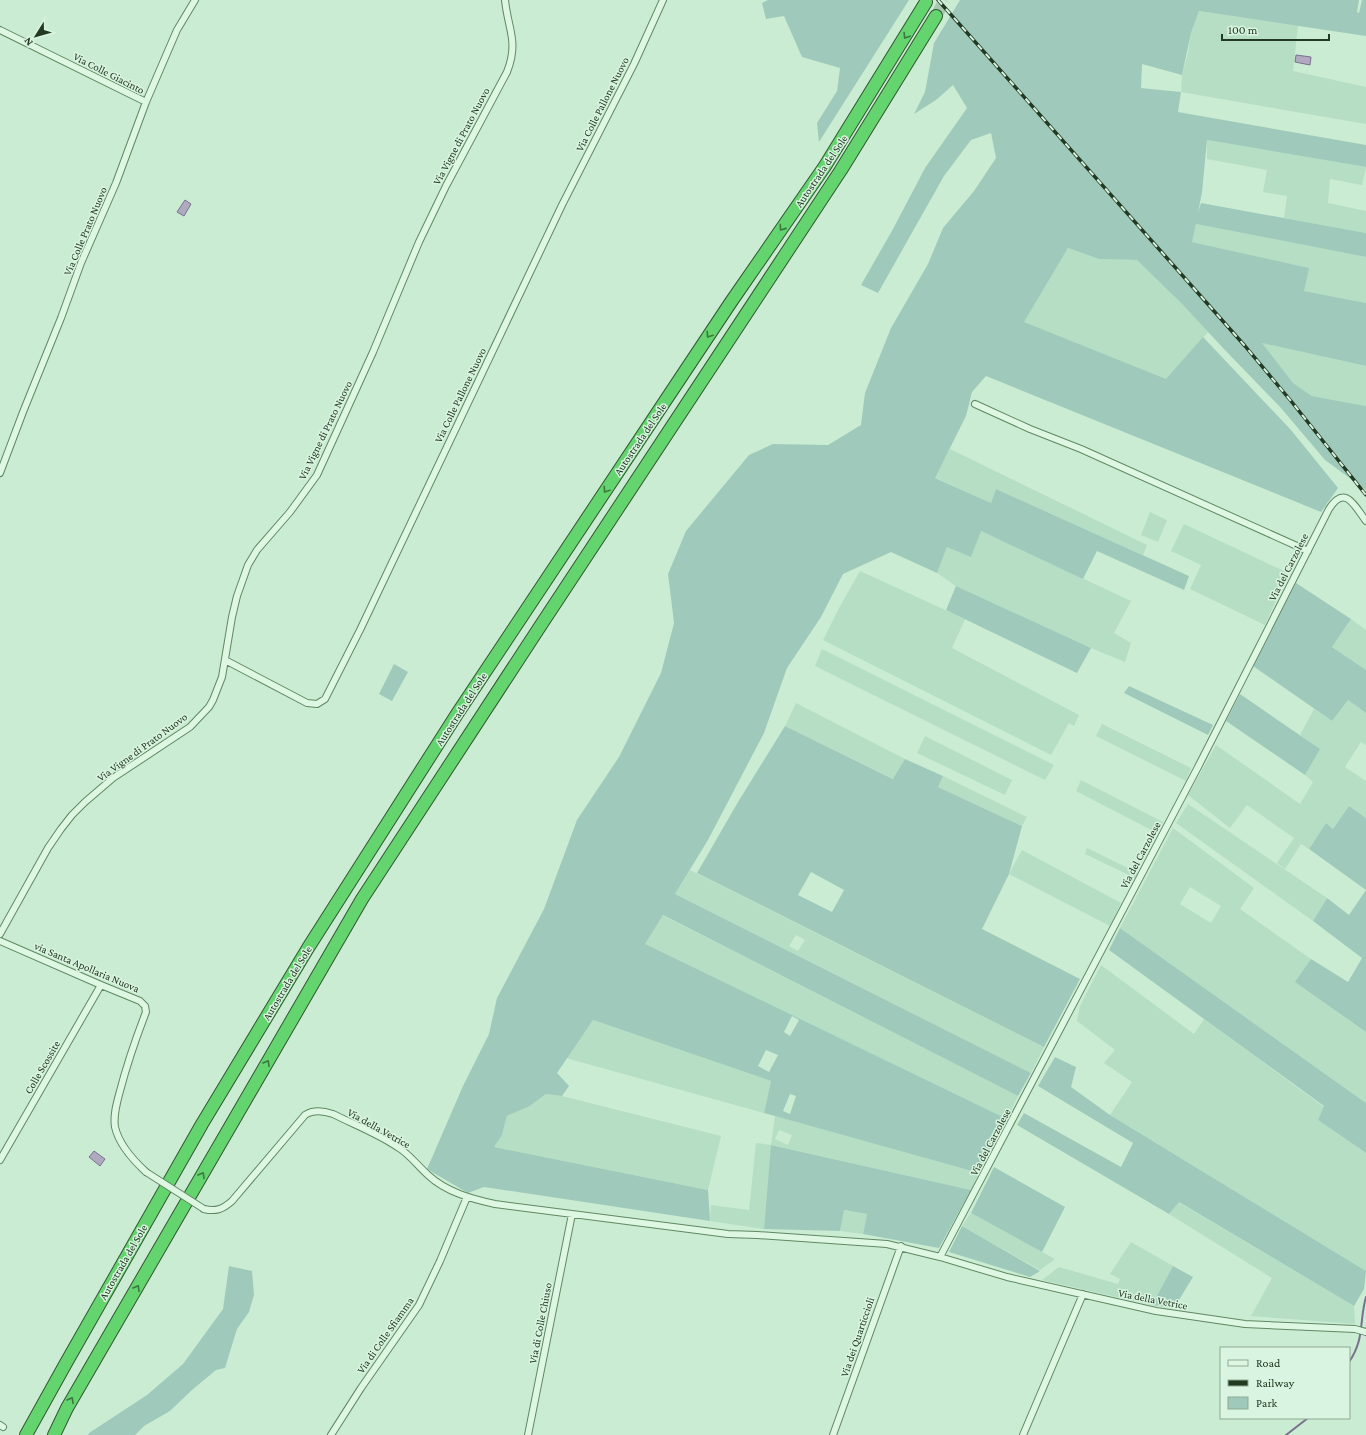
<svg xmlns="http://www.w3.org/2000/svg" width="1366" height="1435" font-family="'Crimson Pro',serif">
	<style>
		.farmland { fill: #b5dec5; fill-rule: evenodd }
		.green { fill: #9fcabb; fill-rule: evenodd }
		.water { fill: #b0aac1; stroke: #7a718f }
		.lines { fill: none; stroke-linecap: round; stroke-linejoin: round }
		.stream { stroke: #7a718f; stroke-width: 2 }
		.highway-tunnel { stroke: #a8c8af; stroke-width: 12; stroke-dasharray: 12 6; stroke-linecap: butt }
		.street-casing { stroke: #608862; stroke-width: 8 }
		.highway-casing { stroke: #335633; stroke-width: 14 }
		.street { stroke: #ddf7e3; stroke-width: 6 }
		.highway { stroke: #63d46e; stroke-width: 12 }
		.rail-casing { stroke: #223922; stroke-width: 3.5 }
		.rail { stroke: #d9f4e0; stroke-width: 2; stroke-dasharray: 6; stroke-linecap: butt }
		.street-bridge-casing { stroke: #608862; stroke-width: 8; stroke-linecap: butt }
		.street-bridge { stroke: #ddf7e3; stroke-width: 6 }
		.oneway { stroke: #3c7740 }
		.labels { text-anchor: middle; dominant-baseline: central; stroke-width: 3; stroke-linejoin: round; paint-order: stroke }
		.street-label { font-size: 11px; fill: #223922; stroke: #d9f4e0 }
	</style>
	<rect width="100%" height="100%" fill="#caecd2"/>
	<path class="farmland" d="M1199,11L1298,26L1293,71L1366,87V124L1181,92L1182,75L1188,53L1191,33Z
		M1207,140L1366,167L1362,185L1330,179L1328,203L1366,211V233L1284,218L1287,196L1263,192L1267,170L1207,159Z
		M1196,224L1366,257V303L1303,291L1308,268L1192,242Z
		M1068,248L1099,259L1137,260L1181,303L1208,332L1167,380L1023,322Z
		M1258,342L1366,366V406L1312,396L1293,383Z
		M950,449L1147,545L1143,555L996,489L991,503L934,477Z
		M1150,512L1167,520L1158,542L1141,535Z
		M1184,524L1288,573L1265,625L1190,589L1201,565L1171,551Z
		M981,531L1131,601L1114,633L1131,643L1125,662L1091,648L956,586L937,573L947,547Z
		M860,571L965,619L952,648L1079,715L1074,726L1069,723L1051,755L823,640L839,608Z
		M1351,619L1366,630V670L1332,647Z
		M822,649L1054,765L1045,780L815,666Z
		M1348,700L1366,713V745L1361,742L1345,767L1366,781V818L1349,806L1333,829L1326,823L1309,849L1301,844L1285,869L1277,863L1294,838L1247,805L1230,828L1188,795L1216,745L1300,804L1313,782L1305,775L1319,749L1300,735L1314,709L1332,721Z
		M796,703L905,759L894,779L785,726Z
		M1102,724L1191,768L1186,781L1096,736Z
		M925,736L1012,780L1005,795L917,753Z
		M943,776L1027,817L1022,826L938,787Z
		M1081,780L1163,822L1157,833L1076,791Z
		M1188,804L1327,898L1313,921L1176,823Z
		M1173,828L1254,888L1240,909L1311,959L1296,982L1366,1032V1103L1120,928ZM1190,887L1221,906L1211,923L1180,904Z
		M1087,848L1138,873L1135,878L1085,854Z
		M1022,850L1121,903L1110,926L1009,874Z
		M690,870L1044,1047L1031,1073L675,894ZM796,935L805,940L798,951L789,946Z
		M662,915L1018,1096L1007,1119L644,944Z
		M1101,965L1194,1034L1204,1019L1324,1107L1318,1120L1366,1153V1271L1110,1115L1132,1082L1104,1063L1115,1050L1077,1021L1080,1006Z
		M593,1020L771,1081L764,1113L566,1058Z
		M546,1094L562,1096L721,1136L708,1190L494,1147L502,1135L507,1116L530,1106Z
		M775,1116L979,1173L971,1190L772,1145L764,1229L710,1221L711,1205L749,1210L756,1143L771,1145ZM779,1130L792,1135L788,1145L775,1139Z
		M1178,1202L1354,1306L1355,1324L1251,1316L1272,1278L1169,1214Z
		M843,1210L867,1214L863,1234L840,1231Z
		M971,1213L1042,1252L1055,1259L1040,1270L962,1226Z
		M1131,1242L1173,1266L1152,1305L1042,1280L1059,1267L1118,1284L1120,1279L1110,1274Z"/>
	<path class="green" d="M768,0H909L819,142L817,123L837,91L840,68L802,57L784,16L766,19L762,3Z
		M960,0H1359L1357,12L1359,13L1362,0H1366V36L1199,11L1191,33L1182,75L1142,64L1141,88L1181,92L1178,112L1366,145V167L1207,140L1202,192L1198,213L1201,203L1366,233V257L1196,224L1192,242L1309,268L1304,291L1366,303V366L1262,343L1293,383L1312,396L1366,406V490L1325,460L1281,408L1224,349L1181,303L1137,260L1099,259L1068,248L1024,322L1166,379L1203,337L1291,430L1338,488L1321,512L986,376L972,392L966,416L935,478L991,503L996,489L1189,576L1184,590L1097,551L1083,579L981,531L971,557L947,547L937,573L891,552L843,574L821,617L787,668L764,733L708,840L675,894L1031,1073L1018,1096L663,915L645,944L1007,1119L987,1155L979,1173L764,1113L771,1081L593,1020L557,1073L569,1086L562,1096L546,1094L530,1106L507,1116L502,1135L494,1147L708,1190L710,1221L484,1187L468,1193L427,1169L463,1086L489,1034L497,998L544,909L577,820L619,757L661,673L674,623L668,574L686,531L749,455L773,444L828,445L861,425L865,393L891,328L928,264L943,228L974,191L996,158L991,133L971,140L944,176L878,293L861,285L893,229L925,168L967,108L953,85L936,100L914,114L925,92L934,43ZM792,1016L799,1020L790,1036L784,1032ZM766,1050L778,1055L769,1072L758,1066ZM790,1094L796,1096L790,1114L783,1111Z
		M1296,583L1351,619L1332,647L1366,670V713L1348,700L1332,721L1253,666Z
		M956,586L1091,648L1077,673L946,610Z
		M394,664L408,672L392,701L379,694Z
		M1129,686L1213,725L1208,735L1124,693Z
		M1240,694L1320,749L1305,775L1226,721Z
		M785,726L893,779L905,759L943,776L938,787L1022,826L1009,874L982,929L1080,979L1044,1047L697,873L738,802ZM811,872L844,890L832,912L798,895Z
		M1349,806L1366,818V890L1309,849L1326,823L1333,829Z
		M1366,890V1032L1295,982L1311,959L1348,982L1362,958L1313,921L1327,898L1349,915Z
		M1120,928L1366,1103V1153L1318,1120L1324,1106L1109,950Z
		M1055,1057L1076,1067L1071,1087L1110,1115L1366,1271L1364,1289L1354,1306L1179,1202L1169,1214L1017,1125L1024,1113L1121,1167L1133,1143L1038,1086Z
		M771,1145L971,1190L939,1248L863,1234L867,1214L844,1210L840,1231L764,1229Z
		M994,1167L1065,1207L1042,1252L971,1213Z
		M962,1226L1040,1271L1030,1277L949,1252Z
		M229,1266L252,1271L254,1295L249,1312L237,1329L225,1368L216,1370L192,1390L170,1411L144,1426L135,1435H88L89,1433L147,1395L183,1364L223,1309Z
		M1173,1266L1193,1277L1174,1308L1152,1305Z"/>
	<path class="water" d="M1296,55L1311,57L1310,65L1295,62Z
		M185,200L191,204L184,216L177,212Z
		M94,1151L105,1159L100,1166L89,1157Z"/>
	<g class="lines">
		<path class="stream" d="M1349,1362C1365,1339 1359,1321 1366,1297
			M1286,1435L1308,1418"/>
		<path class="highway-tunnel" d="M936,16L945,0"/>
		<defs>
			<path id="street" d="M0,30L146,102
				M975,404L1030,429L1081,449L1308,551
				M0,473L23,412L61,318L81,263L116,183L146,102L177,30L195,0
				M225,660L307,703L317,704L325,699L360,630L562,205L634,64L663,0
				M0,934L48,848L61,829L72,815L85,802L113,778L190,727L209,707L213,700L222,677L232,617L237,596L248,565L257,550L290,512L317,475L373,352L419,242L446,186L507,72C519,41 508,30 505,0
				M0,941L101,985L140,1001L145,1006L146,1012C136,1038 127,1064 120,1091C117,1102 113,1115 115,1127C119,1145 133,1160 146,1172
				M0,1160L101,985
				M204,1209C216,1212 223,1209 232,1201L305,1115C314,1109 324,1111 333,1114C355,1125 379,1134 399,1148C410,1155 418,1166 428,1175C446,1192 472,1199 495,1204L728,1234L757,1235L887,1244L940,1257L1007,1277L1156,1311L1245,1324L1355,1329L1366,1332
				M940,1257L1198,767L1329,509C1345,484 1354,505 1366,521
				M0,1425L3,1427
				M331,1435L361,1388L419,1305L440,1261L467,1197
				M528,1435L572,1214
				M833,1435L901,1246
				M1023,1435L1083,1294"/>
			<path id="highway" d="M26,1435L66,1363L202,1124L308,948L457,714L731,302L825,166L926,2
				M54,1435L67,1408L362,899L539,628L841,170L936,16"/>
		</defs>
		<use href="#street" class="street-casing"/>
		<use href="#highway" class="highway-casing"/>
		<use href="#street" class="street"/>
		<use href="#highway" class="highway"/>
		<defs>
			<path id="rail" d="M938,0L1245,346L1291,401L1366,495"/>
		</defs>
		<use href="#rail" class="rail-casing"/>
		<use href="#rail" class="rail"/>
		<defs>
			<path id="street-bridge" d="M146,1172L204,1209"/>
		</defs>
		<use href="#street-bridge" class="street-bridge-casing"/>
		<use href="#street-bridge" class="street-bridge"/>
	</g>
	<defs><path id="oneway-chevron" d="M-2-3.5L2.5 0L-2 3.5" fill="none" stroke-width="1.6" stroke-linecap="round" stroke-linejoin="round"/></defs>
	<g class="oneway">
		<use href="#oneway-chevron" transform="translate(906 36) rotate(122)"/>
		<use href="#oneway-chevron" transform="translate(782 228) rotate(125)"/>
		<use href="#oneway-chevron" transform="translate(709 335) rotate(124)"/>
		<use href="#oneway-chevron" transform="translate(606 490) rotate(124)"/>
		<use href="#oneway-chevron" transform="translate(267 1063) rotate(-60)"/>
		<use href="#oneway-chevron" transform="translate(202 1175) rotate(-60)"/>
		<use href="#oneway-chevron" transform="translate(137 1288) rotate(-60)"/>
		<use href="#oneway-chevron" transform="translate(71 1400) rotate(-60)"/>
	</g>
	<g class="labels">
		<g class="street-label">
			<text transform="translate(109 73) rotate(27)">Via Colle Giacinto</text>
			<text transform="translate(602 104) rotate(-63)">Via Colle Pallone Nuovo</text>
			<text transform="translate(461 136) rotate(-62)">Via Vigne di Prato Nuovo</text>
			<text transform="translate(821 171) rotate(-56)">Autostrada del Sole</text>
			<text transform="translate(85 231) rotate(-67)">Via Colle Prato Nuovo</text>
			<text transform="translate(460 395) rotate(-64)">Via Colle Pallone Nuovo</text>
			<text transform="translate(325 430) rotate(-64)">Via Vigne di Prato Nuovo</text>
			<text transform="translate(640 439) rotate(-56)">Autostrada del Sole</text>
			<text transform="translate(1288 567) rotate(-63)">Via del Carzolese</text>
			<text transform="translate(461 709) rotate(-57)">Autostrada del Sole</text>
			<text transform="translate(142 747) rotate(-36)">Via Vigne di Prato Nuovo</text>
			<text transform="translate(1140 855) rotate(-62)">Via del Carzolese</text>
			<text transform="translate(87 967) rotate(23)">via Santa Apollaria Nuova</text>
			<text transform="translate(287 983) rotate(-59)">Autostrada del Sole</text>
			<text transform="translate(42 1067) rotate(-60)">Colle Scossite</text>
			<text transform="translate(379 1128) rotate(29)">Via della Vetrice</text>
			<text transform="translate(990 1142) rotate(-62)">Via del Carzolese</text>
			<text transform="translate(123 1262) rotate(-60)">Autostrada del Sole</text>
			<text transform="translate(1153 1299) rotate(11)">Via della Vetrice</text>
			<text transform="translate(540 1323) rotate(-79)">Via di Colle Chiuso</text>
			<text transform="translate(385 1335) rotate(-55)">Via di Colle Sfiamma</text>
			<text transform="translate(857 1337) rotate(-71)">Via dei Quarticcioli</text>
		</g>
	</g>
	<rect x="1220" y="1347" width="130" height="72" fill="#d9f4e0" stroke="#90a994"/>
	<rect x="1228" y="1360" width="20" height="6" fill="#ddf7e3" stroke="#90a994"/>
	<text x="1256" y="1367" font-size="12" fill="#223922">Road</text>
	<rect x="1228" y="1380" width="20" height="6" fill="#223922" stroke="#90a994"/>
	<text x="1256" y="1387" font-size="12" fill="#223922">Railway</text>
	<rect x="1228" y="1397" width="20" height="12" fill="#9fcabb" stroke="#90a994"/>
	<text x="1256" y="1407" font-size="12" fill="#223922">Park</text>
	<g transform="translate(36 36) rotate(233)" stroke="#d9f4e0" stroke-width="3" paint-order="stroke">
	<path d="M0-3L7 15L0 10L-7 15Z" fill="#223922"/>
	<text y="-6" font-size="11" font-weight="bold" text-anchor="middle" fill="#223922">N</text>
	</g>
	<path d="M1222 34v6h107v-6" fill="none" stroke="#223922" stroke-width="2"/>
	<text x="1228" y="34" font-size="12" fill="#223922" stroke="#d9f4e0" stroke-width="3" paint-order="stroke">100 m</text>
</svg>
